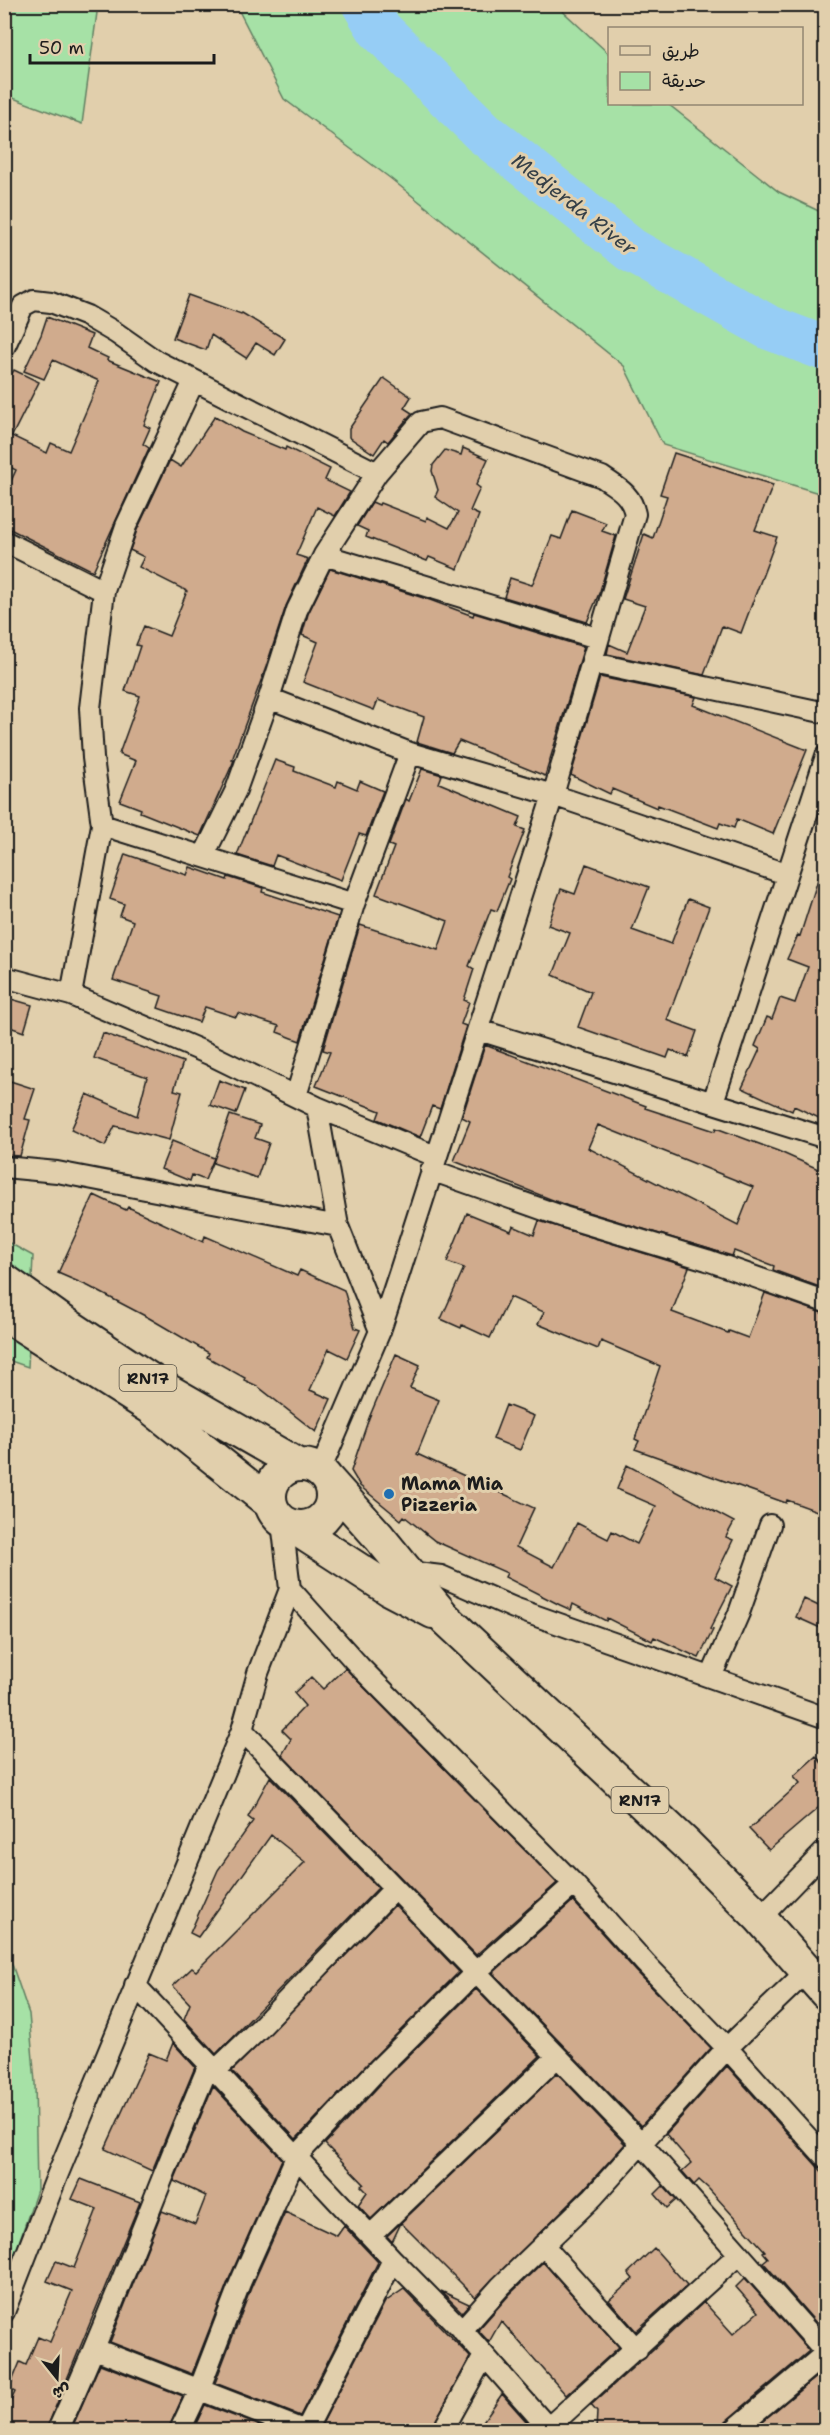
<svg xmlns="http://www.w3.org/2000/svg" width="830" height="2435" font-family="'Shantell Sans','Playpen Sans Arabic',sans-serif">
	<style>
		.green { fill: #a6e1a6; stroke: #617e61; stroke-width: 1.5 }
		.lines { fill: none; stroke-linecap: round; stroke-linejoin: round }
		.river { stroke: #96cdf5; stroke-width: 45 }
		.building { fill: #d0ab8d; stroke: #1c1c1c; stroke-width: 1.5; fill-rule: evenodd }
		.minor-casing { stroke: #1c1c1c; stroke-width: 24 }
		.primary-casing { stroke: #1c1c1c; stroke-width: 36 }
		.minor { stroke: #e1cfac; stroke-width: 20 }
		.primary { stroke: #e1cfac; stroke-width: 32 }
		.poi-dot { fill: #1f6fb2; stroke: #e1cfac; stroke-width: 2 }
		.labels { text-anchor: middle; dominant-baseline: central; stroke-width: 6; stroke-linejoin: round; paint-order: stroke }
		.shield { fill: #e1cfac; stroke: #575247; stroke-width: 1.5 }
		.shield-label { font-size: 16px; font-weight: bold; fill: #1c1c1c }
		.poi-label { font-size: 18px; font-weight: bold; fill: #1c1c1c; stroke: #e1cfac; text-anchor: start }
		.water-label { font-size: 20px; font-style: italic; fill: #343f47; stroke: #e1cfac }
	</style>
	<rect width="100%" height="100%" fill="#e1cfac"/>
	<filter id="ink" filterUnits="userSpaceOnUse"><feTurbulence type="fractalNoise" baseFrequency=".0167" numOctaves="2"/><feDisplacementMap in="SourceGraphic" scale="12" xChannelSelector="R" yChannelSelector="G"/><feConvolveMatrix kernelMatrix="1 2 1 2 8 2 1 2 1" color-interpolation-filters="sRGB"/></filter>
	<g filter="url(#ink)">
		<path class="green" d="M4,5H98L82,124L5,95Z
			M236,5H556L609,54L610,104H668L779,192L825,214V495L663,445L624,366L390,178L284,99Z
			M4,1240L33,1256L28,1367L5,1359Z
			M5,1944L29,2014L35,2082L37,2190L5,2283Z"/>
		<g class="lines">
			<path class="river" d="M364,4L379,29L484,133L631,250L768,327L826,349"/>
		</g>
		<path class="building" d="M189,295L241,314L242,313L285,339L275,355L256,343L246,358L211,335L206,350L173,338Z
			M47,317L92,335L87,348L108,358L107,360L161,382L144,425L150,428L143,444L149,448L93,571L4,526V496L16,470L4,464V388L14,370L39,382L12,436L47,453L51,443L69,451L99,381L53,360L44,379L24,371L41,335Z
			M384,378L411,397L404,408L412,413L388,442L384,439L374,454L349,437V429Z
			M215,416L242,432L285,450L286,447L330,469L325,480L350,492L335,516L317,507L296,555L308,559L286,606L266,667L232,760H234L232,765L200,836L140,812L141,809L120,801L136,761L119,754L140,696L125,691L140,646L136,645L144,626L169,636L187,591L139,567L144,557L130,550L137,530L170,460L181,467Z
			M463,448L488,459L476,485L480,488L470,511L479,515L458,569L429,557L427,561L366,537L368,531L357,526L372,502L379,505L380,503L426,521L427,517L449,528L458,513L435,497L438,490L432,471L433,465L445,450L461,455Z
			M674,453L773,485L755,530L777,537L767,564L741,633L722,626L704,675L607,654L609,644L627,652L645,606L623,599L644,534L653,538L667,496L660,494Z
			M572,510L606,523L602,531L616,536L600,591L587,622L504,597L510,578L532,585L552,536L561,539Z
			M330,569L430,600L473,616L474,613L584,647L545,776L459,741L452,753L417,742L424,717L378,700L374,710L303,682L318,642L302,635L308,614Z
			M600,677L696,697L693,705L807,750L773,834L737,819L734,828L720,823L718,828L658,805L657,808L612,789L610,794L571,775Z
			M275,760L295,767L294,771L336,787L338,781L357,789L360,781L383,791L366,836L359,834L341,880L276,855L272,866L237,855Z
			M422,769L442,775L439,783L521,817L517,827L525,830L507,877L510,879L497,911L491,909L469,966L474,969L464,1000L469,1002L461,1024L466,1026L440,1109L432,1106L420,1137L377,1119L380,1111L316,1086L330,1052L323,1050L360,925L438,950L448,921L376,894L394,847L389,845L406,799L409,801Z
			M125,854L187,875L190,867L227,880L228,877L263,888L262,892L338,917L300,1041L277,1032L279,1026L238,1013L236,1017L205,1007L199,1022L158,1008L162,996L113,980L133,921L120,916L124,904L110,899Z
			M586,864L649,887L632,930L671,944L688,899L709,907L667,1020L697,1031L688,1057L670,1050L667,1058L578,1027L591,992L553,975L570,933L548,925L561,889L575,894Z
			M821,870L825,871V1109L821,1119L794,1106L792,1111L742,1088L760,1049L755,1046L767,1017L772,1019L780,998L795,1003L808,967L787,959L798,935L800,936Z
			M4,997L32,1005L24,1032L4,1025Z
			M103,1033L183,1062L174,1090L182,1092L169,1140L115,1126L105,1146L71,1130L87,1094L137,1116L147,1077L94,1058Z
			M485,1045L646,1106L645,1108L715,1131L716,1128L778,1151L825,1172V1289L773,1270L774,1266L734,1251L732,1256L568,1206L454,1161L470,1121L462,1117ZM598,1125L753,1187L738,1225L588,1148Z
			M4,1079L35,1089L25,1119L30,1120L20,1156L4,1155Z
			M219,1080L245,1090L236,1114L210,1105Z
			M230,1115L260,1125L255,1138L269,1143L257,1178L213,1163Z
			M172,1141L214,1158L205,1180L192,1175L190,1181L161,1169Z
			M94,1195L126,1210L128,1207L203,1242L205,1236L297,1276L300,1270L344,1290L355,1328L360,1330L347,1358L329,1349L310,1390L331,1399L316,1432L257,1386L244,1380L245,1378L207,1357L209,1353L149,1318L88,1286L58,1273Z
			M467,1213L511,1231L513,1226L534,1235L539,1221L689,1267L672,1312L728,1333L729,1331L748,1338L765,1293L825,1314V1514L787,1500L786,1503L635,1449L639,1441L635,1439L660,1366L601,1341L598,1349L538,1324L544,1312L510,1297L490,1338L462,1325L461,1328L441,1319L464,1268L447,1262Z
			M396,1354L420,1365L410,1388L439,1400L417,1454L534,1508L516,1547L554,1567L577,1523L608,1539L612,1531L637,1544L656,1506L617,1489L627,1465L734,1522L726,1537L733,1540L715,1577L732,1586L710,1629L713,1630L699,1658L654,1637L652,1641L607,1618L606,1621L573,1604L571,1610L560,1605L505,1577L507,1573L435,1541L404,1516L401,1520L360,1486L351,1471L369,1418Z
			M506,1405L534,1416L520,1450L493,1439Z
			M804,1599L825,1609V1630L796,1617Z
			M345,1668L557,1883L476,1955L282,1755L291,1739L282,1730L305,1706L294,1693L311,1677L323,1689Z
			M816,1756L825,1767V1802L769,1850L749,1829L800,1783L794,1776Z
			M270,1777L378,1888L216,2054L184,2019L190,2004L173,1986L192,1968L196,1971L305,1862L271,1835L198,1937L190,1933L218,1870L253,1821L248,1817Z
			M573,1901L636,1971L711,2048L641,2126L493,1973Z
			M395,1905L459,1972L371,2060L296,2139L232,2071Z
			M476,1989L540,2056L371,2219L358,2205L367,2192L361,2186L364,2184L325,2144L388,2076Z
			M173,2043L195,2067L152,2171L105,2149L149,2053L166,2060Z
			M727,2066L825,2175V2318L818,2325L763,2262L768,2258L763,2252L765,2251L708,2188L699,2180L694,2185L682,2171L691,2163L666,2134Z
			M557,2073L625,2144L584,2189L475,2297L401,2223L392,2242L387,2236Z
			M213,2086L282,2159L229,2279L192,2374L110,2342L162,2211L195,2224L206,2196L174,2181Z
			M81,2179L140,2202L46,2430H19L4,2424V2415L15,2392L9,2389L20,2362L26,2365L38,2337L50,2342L72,2291L47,2281L56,2261L74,2268L97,2209L72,2199Z
			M663,2186L676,2200L667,2208L655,2194Z
			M285,2212L337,2236L344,2226L378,2262L300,2416L215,2383L251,2288Z
			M654,2248L687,2285L636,2331L609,2300L633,2279L628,2273Z
			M543,2262L619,2347L566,2395L501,2321L489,2342L478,2330L510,2294Z
			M745,2278L809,2351L726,2421L722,2430H596L597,2412L591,2405L639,2362L645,2358L649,2353L704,2302L733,2334L758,2312L736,2287Z
			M404,2289L470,2357L431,2430H319L385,2302Z
			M441,2291L469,2304L462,2312Z
			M100,2364L183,2396L168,2430H71Z
			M817,2376L825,2386V2430H752Z
			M502,2394L534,2430H477Z
			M205,2405L271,2430H193Z"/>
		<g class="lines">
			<defs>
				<path id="minor" d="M4,348L23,306L34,300L51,302L87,316L116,333L156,361L377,473
					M4,541L104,591
					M324,555L597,638
					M593,663L826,713
					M269,698L410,753L553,795L786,874
					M102,825L354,904
					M204,855L236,790L269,698L297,610L324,555L377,473L421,422L440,418L602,477C618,488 631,494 635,514L553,795L399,1274L380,1331L320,1471
					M4,977L71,995L209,1054L317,1107L435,1156
					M71,995L102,825L93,758L90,708L104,591L126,526L194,381
					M479,1030L826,1138
					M296,1096L354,904L410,753
					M713,1102L826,756
					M317,1107L338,1226L380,1331
					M4,1167L57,1172L338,1226
					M431,1170L564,1217L707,1260L826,1302
					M405,1574L408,1572L441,1576L514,1608L826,1718
					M290,1589L360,1667L574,1884L645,1963L727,2048L826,2158
					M711,1677L739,1613L770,1525
					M242,1730L641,2143L826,2352
					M760,1918L826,1850
					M135,1985L393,2260L462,2330L550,2430
					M215,2071L260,2028L394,1889
					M371,2235L557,2057
					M543,2245L637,2350
					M4,2312L57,2176L242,1730L258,1673L290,1589L282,1522
					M462,2330L501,2286L593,2197L727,2048L807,1971
					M95,2349L303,2430
					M548,2428L738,2255
					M58,2430C113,2311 157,2186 209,2065
					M180,2430L199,2390L240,2283L296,2157L379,2068L476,1972L574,1884
					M306,2430L393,2260
					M443,2430L484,2356
					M734,2430L826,2353"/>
				<path id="primary" d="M4,1280L56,1317L157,1384L298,1465
					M4,1314L150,1407L270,1503
					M270 1496a31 31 0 1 1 62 0a31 31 0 1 1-62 0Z
					M328,1480L379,1537L445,1618L687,1845L760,1918L826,1993
					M293,1527L389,1589L433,1612"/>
			</defs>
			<use href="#minor" class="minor-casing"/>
			<use href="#primary" class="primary-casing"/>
			<use href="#minor" class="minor"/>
			<use href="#primary" class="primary"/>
		</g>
	</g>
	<circle class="poi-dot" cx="389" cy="1494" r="6"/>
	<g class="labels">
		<g class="shield">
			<rect x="119.5" y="1365" width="57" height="26" rx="4.5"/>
			<rect x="611.5" y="1787" width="57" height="26" rx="4.5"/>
		</g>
		<g class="shield-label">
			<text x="148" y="1378">RN17</text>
			<text x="640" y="1800">RN17</text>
		</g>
		<g class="poi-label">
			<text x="401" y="1484">Mama Mia<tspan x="401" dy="21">Pizzeria</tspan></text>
		</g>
		<g class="water-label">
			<text transform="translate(574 204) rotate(38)">Medjerda River</text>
		</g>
	</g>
	<rect width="830" height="2435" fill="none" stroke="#e1cfac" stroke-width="24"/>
	<rect x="12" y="12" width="806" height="2411" fill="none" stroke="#1c1c1c" stroke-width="2" filter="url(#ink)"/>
	<rect x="608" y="27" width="195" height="78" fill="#e1cfac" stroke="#928772" stroke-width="1.5"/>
	<rect x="620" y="46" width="30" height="9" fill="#e1cfac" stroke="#928772" stroke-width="1.5"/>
	<text x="662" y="57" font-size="18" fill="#1c1c1c">طريق</text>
	<rect x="620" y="72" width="30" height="18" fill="#a6e1a6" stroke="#928772" stroke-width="1.5"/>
	<text x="662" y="87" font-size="18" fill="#1c1c1c">حديقة</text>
	<g transform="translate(57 2378) rotate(162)" stroke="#e1cfac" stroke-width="4.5" paint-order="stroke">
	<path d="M0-4.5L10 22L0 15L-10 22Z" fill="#1c1c1c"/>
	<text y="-9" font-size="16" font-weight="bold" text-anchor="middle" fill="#1c1c1c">ش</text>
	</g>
	<path d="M30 54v9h184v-9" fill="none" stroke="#1c1c1c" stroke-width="3"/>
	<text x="39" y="54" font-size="18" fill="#1c1c1c" stroke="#e1cfac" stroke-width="4.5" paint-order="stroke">50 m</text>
</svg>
